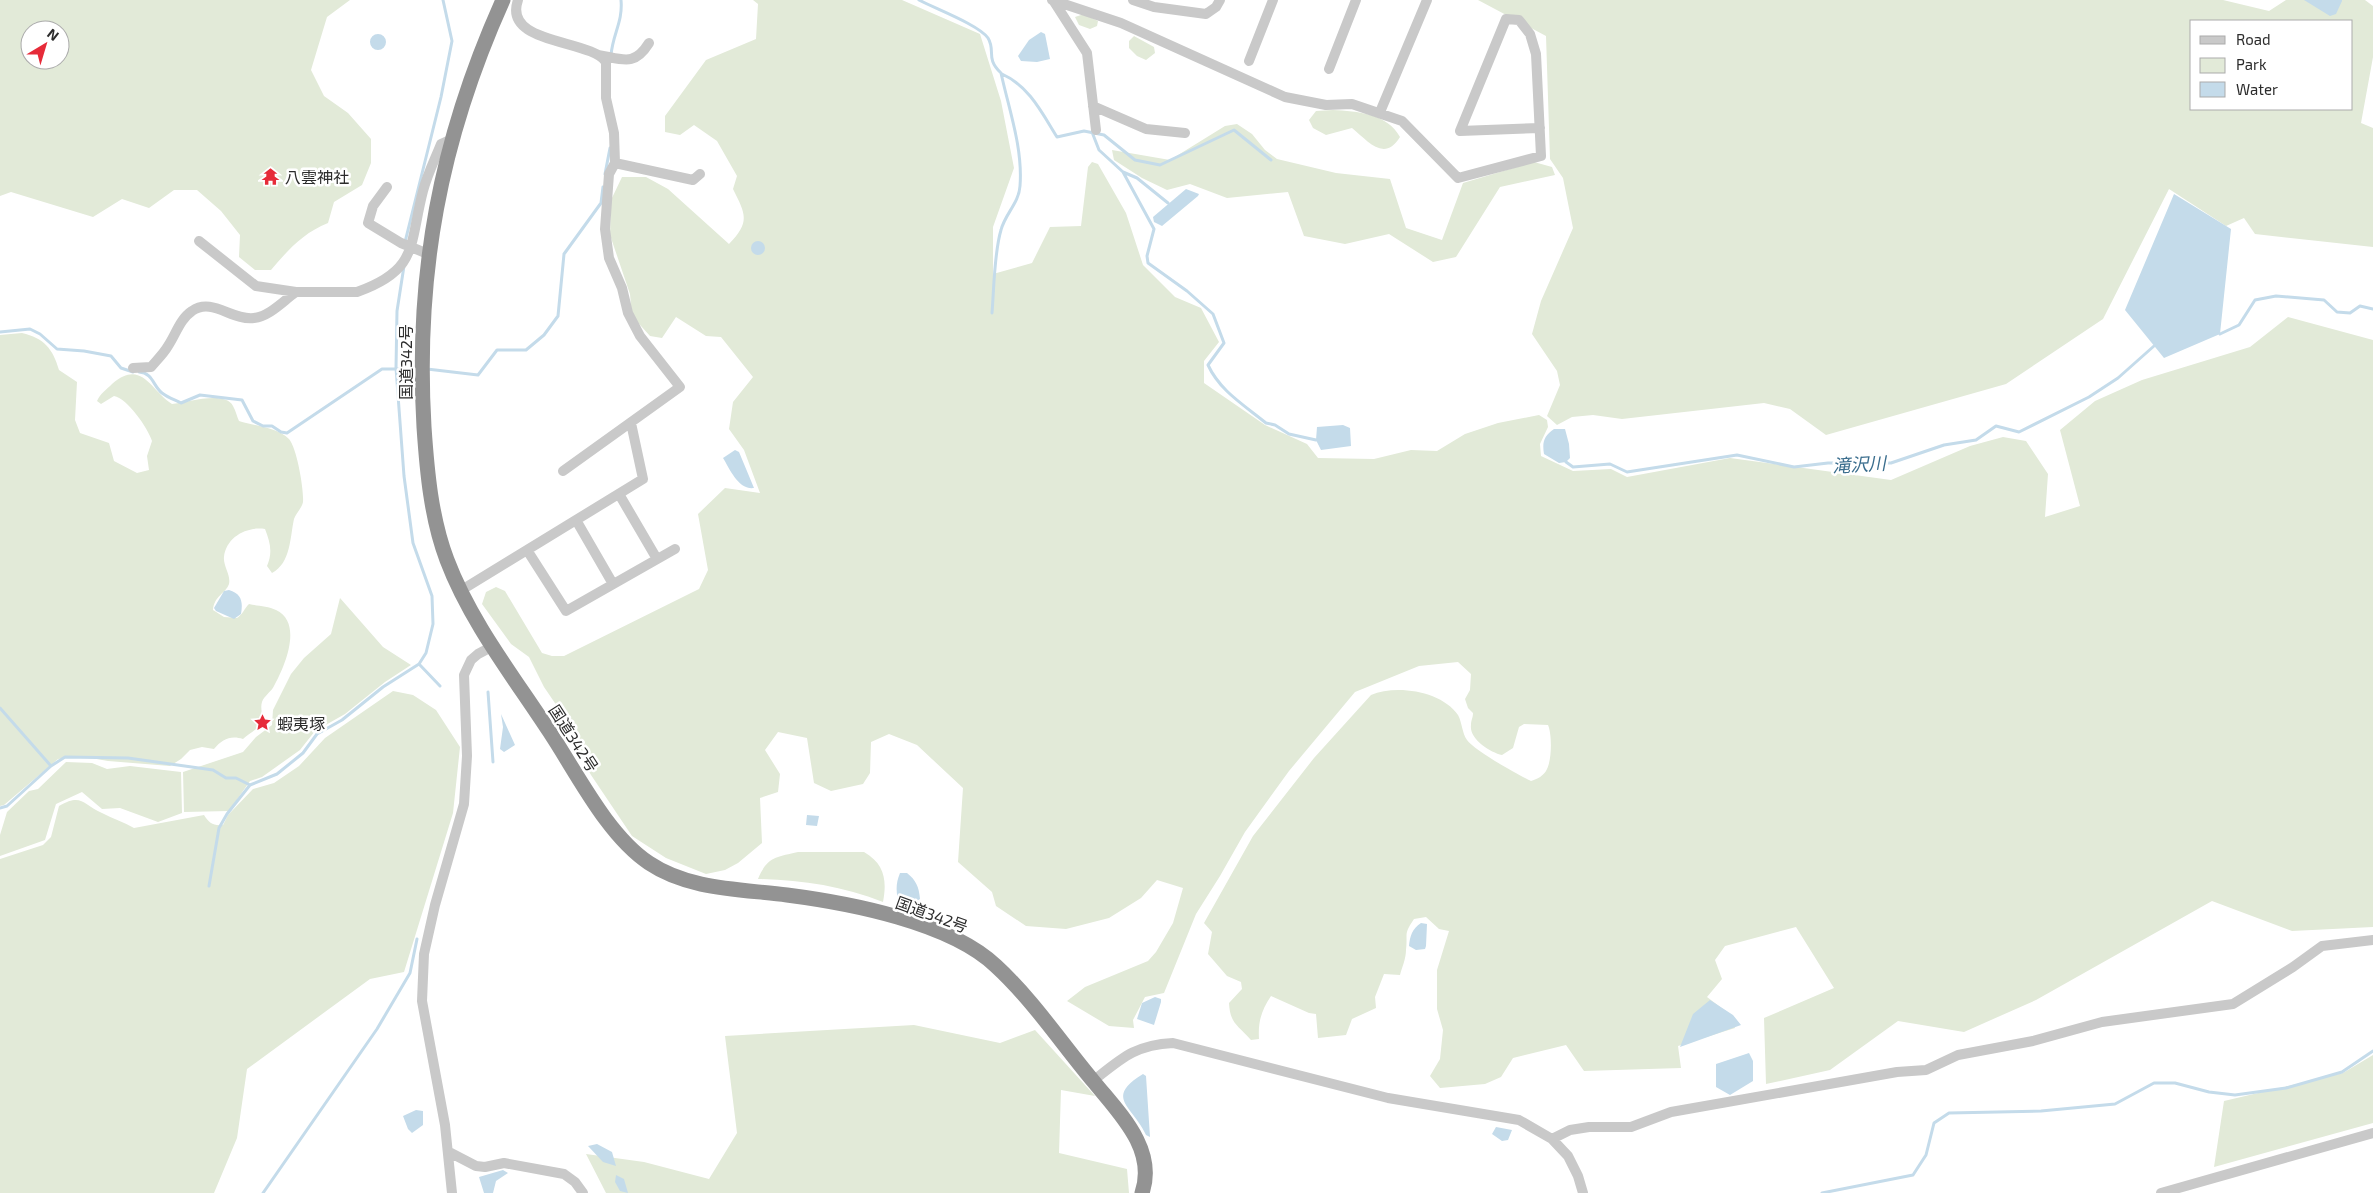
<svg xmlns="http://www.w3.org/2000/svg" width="2373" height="1193" font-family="'Exo 2','Noto Sans JP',sans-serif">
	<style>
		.green { fill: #e2ead8; fill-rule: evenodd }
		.water { fill: #c4dbea }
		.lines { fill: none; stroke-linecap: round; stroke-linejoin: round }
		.stream { stroke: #c4dbea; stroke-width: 3 }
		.minor { stroke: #c9c9c9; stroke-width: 10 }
		.highway { stroke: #939393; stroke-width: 15 }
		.labels { text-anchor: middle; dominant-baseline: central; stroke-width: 5; stroke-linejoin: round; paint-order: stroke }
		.poi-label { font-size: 16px; fill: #2c2c2c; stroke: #fff; text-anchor: start }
		.street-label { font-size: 16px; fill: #2c2c2c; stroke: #fff }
		.water-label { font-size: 18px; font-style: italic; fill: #3a6d8d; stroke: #fff }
	</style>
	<rect width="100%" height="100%" fill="#fff"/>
	<path class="green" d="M0,0H350L327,17L311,70L324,96L348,113L371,139V163L362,185L334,202L328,223C303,233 288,250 271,270H255L239,257L240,235L221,211L197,190H174L149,208L122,199L93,217L11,192L0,196ZM30,30H60V60H30Z
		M753,0H902L980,34L1001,101L1014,168L993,227V274L1032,263L1050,227L1081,226L1088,167L1092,162L1098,164L1126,213L1143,265L1175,297L1201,308L1219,342L1204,361V383L1265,425L1307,444L1318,458L1374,459L1411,450L1437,451L1465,434L1498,423L1539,415L1547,420L1548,427L1540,444L1541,456L1573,471L1611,469L1627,477L1730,458L1891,480L1970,446L2003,437L2026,441L2048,474L2045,517L2080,506L2060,430L2095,401L2142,380L2250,347L2288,317L2373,340V927L2292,931L2212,901L2036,1000L1964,1032L1898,1021L1830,1070L1766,1084L1764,1018L1834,988L1796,927L1725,946L1715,960L1722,979L1707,997L1732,1016L1735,1028L1678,1046L1681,1068L1584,1071L1566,1045L1513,1058L1501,1077L1485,1084L1440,1088L1430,1076L1440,1059L1443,1030L1437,1009V970L1449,931L1439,929L1426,917L1414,919C1403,935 1408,933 1406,950C1406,959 1402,967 1400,975L1384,974L1375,997L1376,1008L1352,1019L1346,1035L1318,1038L1316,1014L1309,1013L1271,996C1261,1011 1258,1022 1259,1039L1251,1040C1238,1025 1230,1024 1229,1003L1242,989L1241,982L1227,976L1208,954L1212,932L1204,923L1253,836L1314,758L1371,695C1396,684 1442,691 1458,715C1462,722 1462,733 1467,740C1474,750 1518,775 1531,781C1537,779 1544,776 1547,769C1552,759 1552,734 1548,725L1524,724L1519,727L1513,748L1502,755C1490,752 1469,739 1471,725C1471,720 1473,718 1473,713L1468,708L1465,699L1470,690L1471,674L1458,662L1419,666L1355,692L1289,771L1245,832L1220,876L1196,914L1164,993L1145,997L1133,1020L1134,1028L1109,1026L1067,1001L1085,987L1148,961L1156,952L1173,923L1183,888L1157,880L1141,898L1109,918L1066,929L1026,926L996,906L992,892L958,862L963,788L917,745L889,734L871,742L870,773L863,784L831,791L814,783L807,738L778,732L765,750L780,774L778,792L760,798L762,843L738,863L725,870L706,874L666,858L632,836L591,775L573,744L559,709L544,687L529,657L511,644L482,604L486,592L496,587L505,591L542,653L552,656H564L699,589L708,570L698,514L725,488L760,493L744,450L729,429L733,402L753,377L721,337L706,336L676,317L662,338L650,336L632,316L630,294L610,235L611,200L622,177H646L668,189L729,244C750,222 746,215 733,189L737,176L717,141L694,125L680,135L665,132V116L706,60L756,39L758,4Z
		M1478,0H2223L2269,11L2286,0H2365L2373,6V57L2361,123L2373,128V247L2255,234L2244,218L2226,226L2169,189L2103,319L2006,384L1826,435L1790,409L1764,403L1622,419L1593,415L1572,417L1557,425L1547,416L1560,385L1557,371L1532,334L1541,301L1573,228L1563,178L1550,159L1546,36ZM2192,21H2352V109H2192Z
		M1084,14L1098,21L1097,26L1090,29L1079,25L1075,17Z
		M1134,36L1154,47L1155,53L1146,60L1137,56L1129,48V41Z
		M1333,110C1357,111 1388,114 1400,137C1384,163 1367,140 1352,128L1326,135L1313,128L1309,120L1316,111Z
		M1237,124L1252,134L1265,150L1277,159L1336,173L1390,179L1406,228L1442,240L1463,183L1534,162L1552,167L1555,175L1500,187L1456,257L1433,262L1389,234L1345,244L1304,236L1288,192L1227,198L1190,184L1167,190L1142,178L1114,160L1112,150L1170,160L1225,126Z
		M22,333C44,338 53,349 59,370L77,382L75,420L80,433L109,443L114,461L137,473L149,470L147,456L152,441C148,428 127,398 114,396L101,404L97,401C100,394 107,389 112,384C142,358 151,391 172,404C186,403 225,390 233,406C236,411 237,417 239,421C255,426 277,427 289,439C297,448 304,490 303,502C302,508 296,513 294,519C290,537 291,563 272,573L267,566C273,552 270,542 265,529C247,526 226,537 224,557C223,566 231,575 229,584C226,593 214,596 213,610L224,617L237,618C243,614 244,609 249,604C257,606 268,606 276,610C304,623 284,668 274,686C271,692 264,696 262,702C260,708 263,715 262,721C262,727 248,734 243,739C231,735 222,739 214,749L202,747L190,750L181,759L170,766L108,761L79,756L58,759L4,805L0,806V335Z
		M340,598L383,647L411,665L385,682L345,714L315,731L300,750L262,777L250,781L229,811L184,812L183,772L243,752L256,737L272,725L273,710L291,674L304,658L331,634Z
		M393,691L413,695L436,710L460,747L453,813L404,972L370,979L247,1069L237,1138L214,1193H0V859L43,845L51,837L59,806C82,793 82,804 102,813C113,819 124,822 134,828L204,815C209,823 213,826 223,825L228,815L253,789L274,783L299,766L325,738Z
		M66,762L92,763L107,769L130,766L181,772L182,813L158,822L120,808L102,809L82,792L56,804L45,840L0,856V835L7,812L29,791L38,789Z
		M798,852H864C885,864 887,881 883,902C842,886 801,880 758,879C767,857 776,857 798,852Z
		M914,1025L1000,1043L1035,1030L1095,1096L1061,1090L1059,1153L1127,1169L1129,1193H606L586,1154L644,1162L709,1179L737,1133L725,1036Z
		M2373,1055V1123L2214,1167L2224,1101L2343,1073Z"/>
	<path class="water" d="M2304,0H2342V1L2336,14L2330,16Z
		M1041,32L1045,34L1050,59L1037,62L1021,61L1018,56L1029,40Z
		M370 42a8 8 0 1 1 16 0a8 8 0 1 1-16 0Z
		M1186,189L1199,194L1198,196L1162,226L1154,222L1153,217Z
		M2174,194L2231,229L2220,334L2164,358L2125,310Z
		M751 248a7 7 0 1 1 14 0a7 7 0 1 1-14 0Z
		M1343,425L1350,428L1351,446L1321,450L1316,440L1317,427Z
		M1554,429H1565L1569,444L1570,458L1566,462L1559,463L1544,454C1542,442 1544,436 1554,429Z
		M735,450L739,452L754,488C738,490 730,469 723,458Z
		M229,590C242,594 243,602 241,614L234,619L216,611L214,608L224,591Z
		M501,714L515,745L504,752L500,749L503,727Z
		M807,815L819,816L817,826L806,825Z
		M900,873H907C916,880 919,887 920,899L904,909L900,906C896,894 895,885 900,873Z
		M1421,923L1427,924L1426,946L1425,949L1416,950L1409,946C1410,936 1412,929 1421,923Z
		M1155,997L1161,999V1002L1154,1025L1137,1019L1142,1003Z
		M1710,1000L1733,1015L1741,1025L1680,1047L1693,1014Z
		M1749,1053L1753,1061V1081L1730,1095L1716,1087V1064Z
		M1143,1074L1146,1076L1150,1137L1146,1135C1132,1105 1104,1098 1143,1074Z
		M416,1110L423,1111V1125L412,1133L408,1129L403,1116Z
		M1496,1127L1512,1130L1508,1140L1502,1141L1492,1134Z
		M597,1144L612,1152L616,1166L603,1162L588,1146Z
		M503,1170L508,1173L496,1181L493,1193H484L479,1177Z
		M616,1175L624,1179L628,1193L620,1191L615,1182Z"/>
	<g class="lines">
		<path class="stream" d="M919,0C936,9 979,25 988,38C996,51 985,58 1001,73C1009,110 1023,148 1020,186C1019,203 1005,214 1001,230C994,253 994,289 992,313
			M611,55C613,33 623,22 621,0
			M1002,74C1029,86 1042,113 1057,137L1084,131L1104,135L1135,160L1160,165L1234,130L1271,160
			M1092,132L1099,150L1123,172L1137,178L1168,203
			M1123,172L1154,229L1147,256L1148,263L1187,291L1213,314L1224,343L1208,365C1220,391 1244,405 1266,423L1275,425L1289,434L1316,440
			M605,174L610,148
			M405,242L441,97L452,41L443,0
			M0,332L30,329L40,334L57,349L84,351L111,356L121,368L133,372
			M2220,334L2239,325L2255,300L2276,296L2324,300L2337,312L2350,313L2360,306L2373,309
			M427,369L478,375L497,350H526L544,335L558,316L564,254L601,203L603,187
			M139,372C153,373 153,386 162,393C167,397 175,400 181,403L200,395L242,400L253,421L263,426H272L281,432L287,433L382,369H419
			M1566,462L1573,467L1610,464L1627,472L1737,455L1794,467L1828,463H1891L1944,445L1976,440L1996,426L2019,432L2089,397L2118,378L2154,346
			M419,664L440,686
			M488,692L493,762
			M0,708L51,766
			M0,808L7,806L51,766L65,757L128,758L213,770L226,778H236L250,785L277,774L303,753L317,734L342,720L383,687L419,664L426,653L433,624L432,596L413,543L404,476L396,368L397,311L404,266
			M209,886L219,828L227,814L250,785
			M263,1193L377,1029L410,973L417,939
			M1822,1193L1913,1175L1926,1155L1934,1123L1949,1113L2041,1111L2115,1104L2154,1083H2175L2209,1092L2235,1095L2286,1088L2342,1072L2373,1051"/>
		<path class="minor" d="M518,0C502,45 591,39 606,62V98L614,133L615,163L609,174L605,229L609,258L622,288L628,313L640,336L680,387L563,471
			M1052,0L1121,23L1285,97L1326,105L1352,104L1402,121L1458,178L1541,156L1536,54L1530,34L1519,20L1506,19L1460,131L1540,128
			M1053,0L1087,53L1096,130
			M1133,0L1154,7L1206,14L1216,7L1220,0
			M598,55C623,59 634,67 649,43
			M1249,61L1273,0
			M1329,69L1356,0
			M1093,106L1146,129L1185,133
			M1380,112L1427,0
			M615,163L693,180L700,174
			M387,187L373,206L368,223L401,243L428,254
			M199,241L256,286L296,292H357C419,270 409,245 423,191C427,175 435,159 441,144L452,139
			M133,368L151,367C157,360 164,353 168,346C176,334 180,319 192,311C212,297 232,321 254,318C270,316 283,301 296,292
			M619,494L657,559
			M576,520L613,584
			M527,550L566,611L675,549
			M460,591L643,479L631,423
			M1093,1081C1122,1058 1135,1045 1173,1043L1388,1098L1519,1120L1552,1139L1568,1156L1578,1176L1583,1193
			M1552,1139L1570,1130L1589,1127H1631L1671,1112L1897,1072L1926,1070L1958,1055L2033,1041L2102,1022L2233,1004L2293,967L2322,946L2373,940
			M449,1152L476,1166L485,1167L504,1163L564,1174L575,1182L583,1193
			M452,1193L445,1125L422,1001L424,954L435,905L464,804L467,756L464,675L471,660L478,654L493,646
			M2161,1193L2373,1133"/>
		<path class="highway" d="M503,0C440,140 415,274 424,427C427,471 431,518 447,560C470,621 513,676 549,731C577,773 607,835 649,863C689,890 741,889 787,895C849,903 950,922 996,966C1033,1000 1062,1044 1094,1082C1119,1113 1157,1149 1142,1193"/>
	</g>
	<defs>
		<symbol id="temple-bare" viewBox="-9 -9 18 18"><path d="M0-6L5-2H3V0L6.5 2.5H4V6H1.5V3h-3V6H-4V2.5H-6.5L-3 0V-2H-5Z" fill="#e62b39" stroke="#fff" stroke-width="2.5" paint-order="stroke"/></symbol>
		<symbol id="sight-bare" viewBox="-9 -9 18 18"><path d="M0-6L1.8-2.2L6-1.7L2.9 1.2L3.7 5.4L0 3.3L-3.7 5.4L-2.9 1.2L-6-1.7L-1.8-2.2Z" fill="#e62b39" stroke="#fff" stroke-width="2.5" paint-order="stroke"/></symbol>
	</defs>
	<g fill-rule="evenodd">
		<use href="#temple-bare" x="258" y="164" width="25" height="25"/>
		<use href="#sight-bare" x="250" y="710" width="25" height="25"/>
	</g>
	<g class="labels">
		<g class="poi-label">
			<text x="285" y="176">八雲神社</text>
			<text x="277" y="723">蝦夷塚</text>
		</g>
		<g class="street-label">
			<text transform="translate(405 362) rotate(-90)">国道342号</text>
			<text transform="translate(574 738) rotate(57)">国道342号</text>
			<text transform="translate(932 914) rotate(20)">国道342号</text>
		</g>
		<g class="water-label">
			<text transform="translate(1859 464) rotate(-3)">滝沢川</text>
		</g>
	</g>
	<rect x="2190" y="20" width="162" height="90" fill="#ffffff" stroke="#ababab"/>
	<rect x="2200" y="36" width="25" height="8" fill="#c9c9c9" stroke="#ababab"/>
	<text x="2236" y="45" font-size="15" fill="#2c2c2c">Road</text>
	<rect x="2200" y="58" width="25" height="15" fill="#e2ead8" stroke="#ababab"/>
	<text x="2236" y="70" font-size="15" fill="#2c2c2c">Park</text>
	<rect x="2200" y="82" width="25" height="15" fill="#c4dbea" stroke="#ababab"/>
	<text x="2236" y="95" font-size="15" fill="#2c2c2c">Water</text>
	<g transform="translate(45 45) rotate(38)"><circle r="24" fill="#ffffff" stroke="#ababab"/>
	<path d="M0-4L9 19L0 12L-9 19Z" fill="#e62b39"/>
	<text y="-8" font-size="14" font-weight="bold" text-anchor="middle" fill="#2c2c2c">N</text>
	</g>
</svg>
